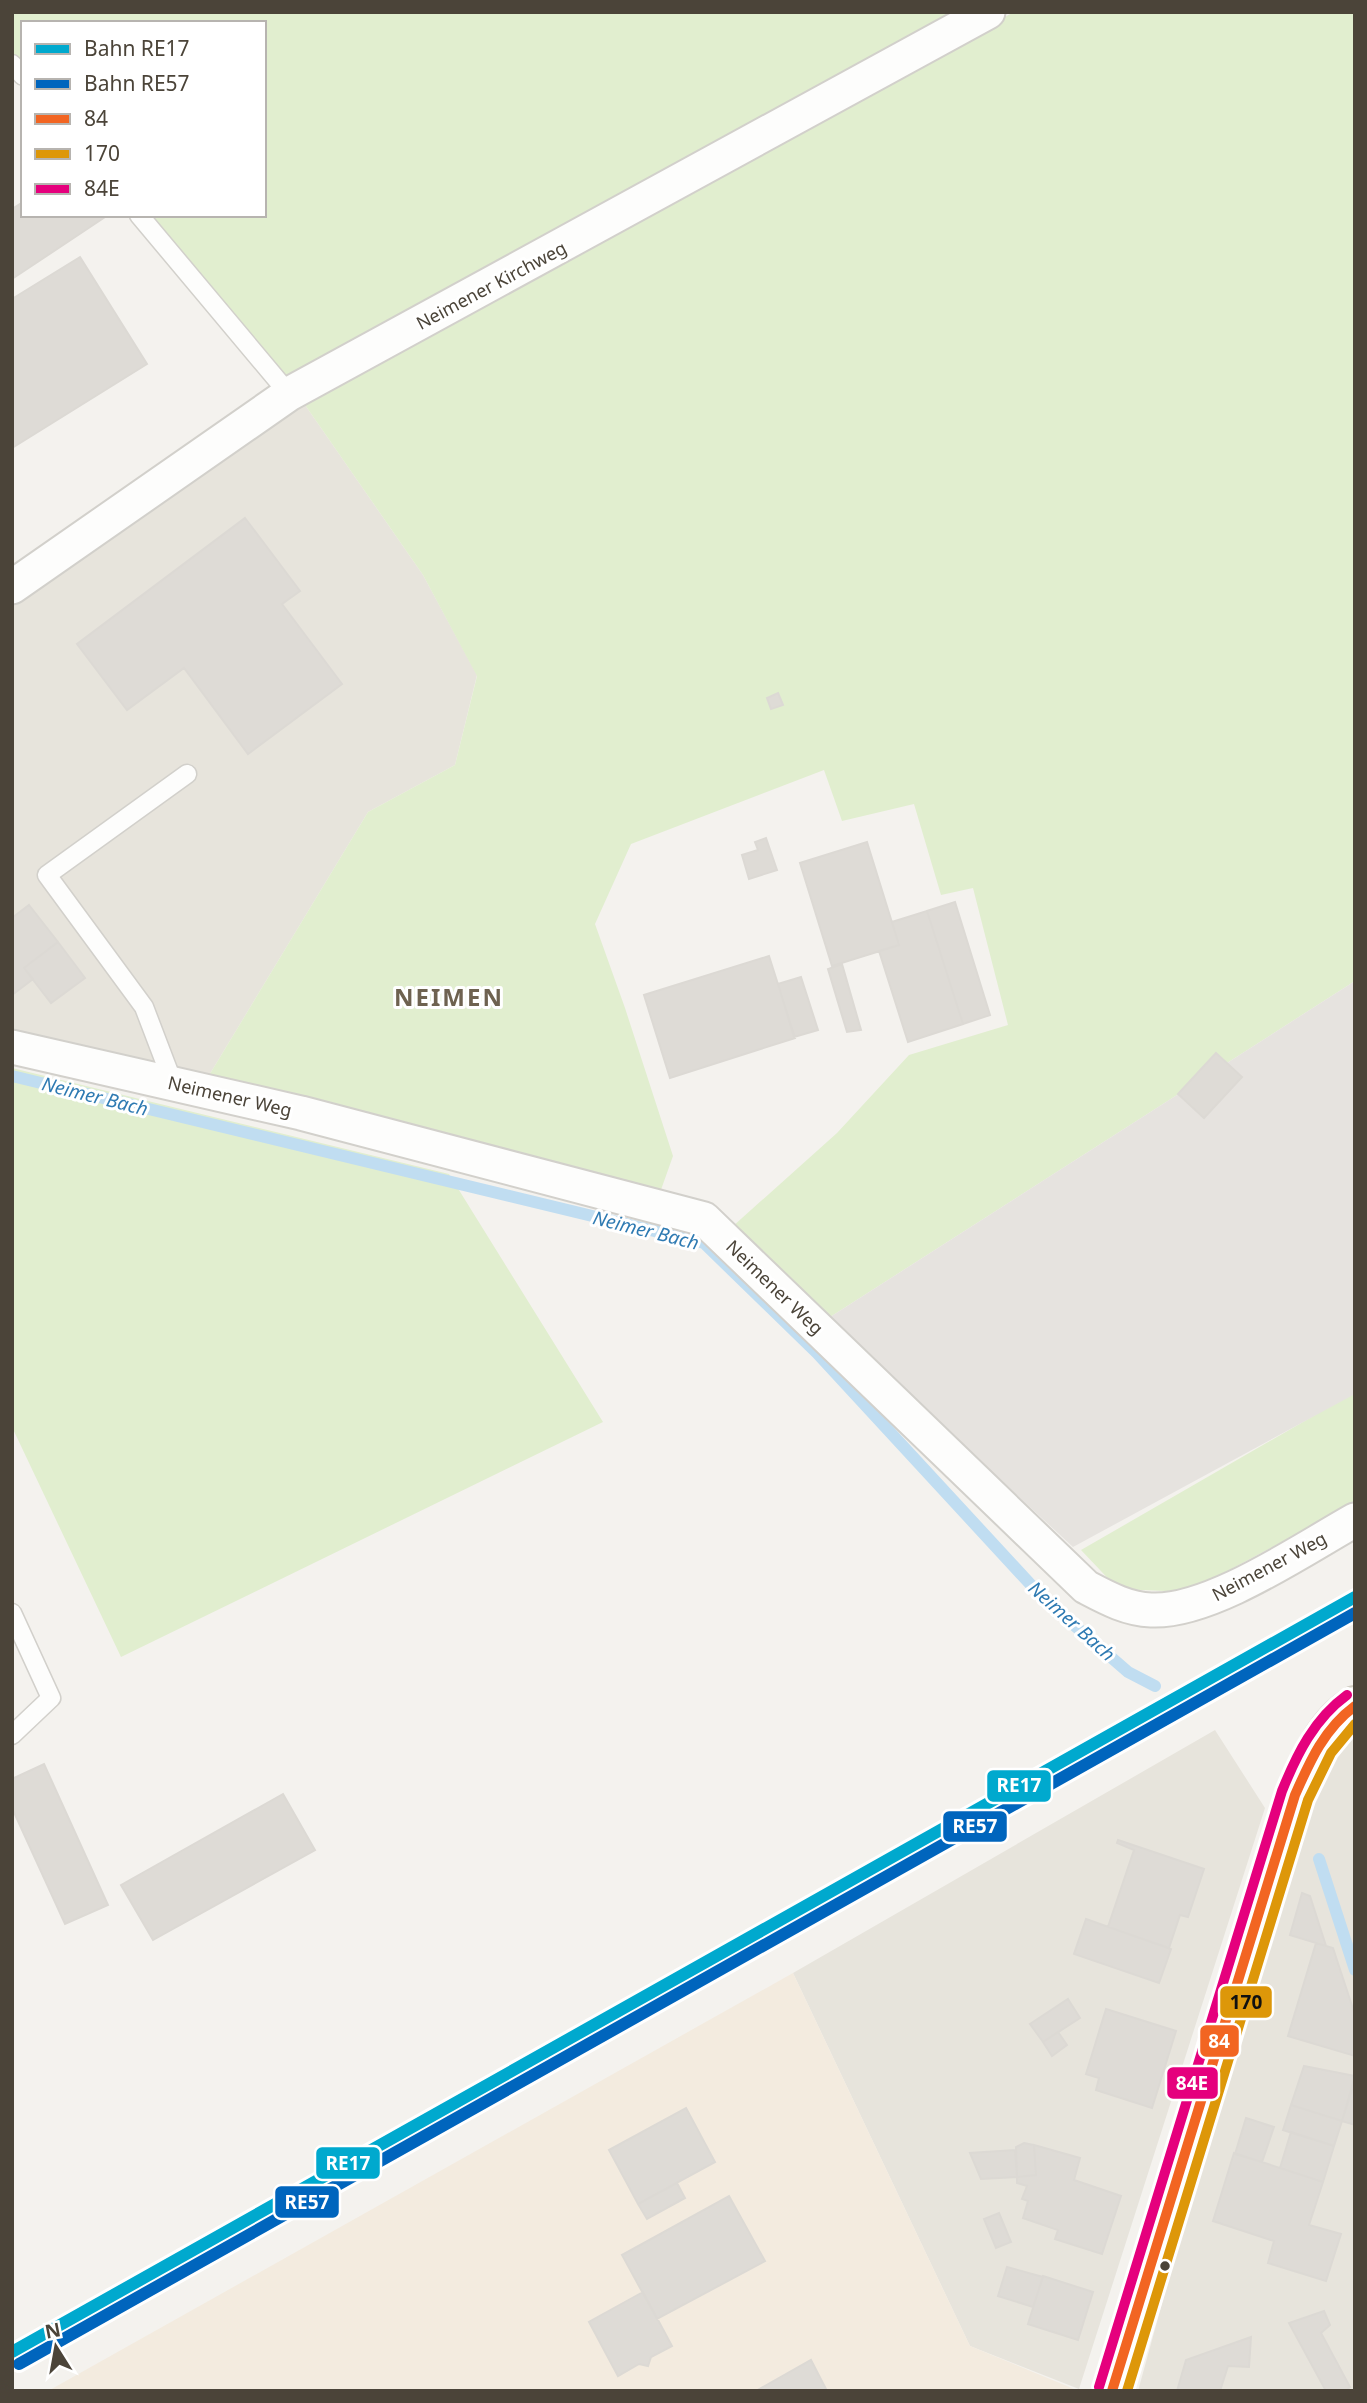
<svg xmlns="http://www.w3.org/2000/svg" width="1367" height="2403" font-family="'Noto Sans',sans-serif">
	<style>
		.residential { fill: #e7e4dc }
		.commercial { fill: #f3ebdf }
		.green { fill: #e1eecf }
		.parking { fill: #e6e3df }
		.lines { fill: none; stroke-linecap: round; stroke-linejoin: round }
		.stream { stroke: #c0ddf1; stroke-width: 12 }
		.building { fill: #dedbd6; stroke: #dcd9d4; stroke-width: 2 }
		.lane-casing { stroke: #d2d0cb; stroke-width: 21 }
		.street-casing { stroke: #d2d0cb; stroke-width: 37 }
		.secondary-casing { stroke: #d3cfc5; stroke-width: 42 }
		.lane { stroke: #fdfdfc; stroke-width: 18 }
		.street { stroke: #fdfdfc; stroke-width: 33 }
		.secondary { stroke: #f7f6f1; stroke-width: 38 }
		.bus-1-casing { stroke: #fff; stroke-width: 16 }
		.bus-2-casing { stroke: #fff; stroke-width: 16 }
		.bus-3-casing { stroke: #fff; stroke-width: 16 }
		.bus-1 { stroke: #f26522; stroke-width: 10 }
		.bus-2 { stroke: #dd9709; stroke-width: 10 }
		.bus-3 { stroke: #e5007d; stroke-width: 10 }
		.rail-1-casing { stroke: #fff; stroke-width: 18 }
		.rail-2-casing { stroke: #fff; stroke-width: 18 }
		.rail-1 { stroke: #00a9ce; stroke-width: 12 }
		.rail-2 { stroke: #0065bd; stroke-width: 12 }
		.bus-dot { fill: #4b4439; stroke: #fff; stroke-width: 2.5 }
		.labels { text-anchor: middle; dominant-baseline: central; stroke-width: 6; stroke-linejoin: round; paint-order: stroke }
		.street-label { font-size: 18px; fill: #4b4439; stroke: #fff }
		.water-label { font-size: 19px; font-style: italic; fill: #2e7ab2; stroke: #fff }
		.district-label { font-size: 24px; font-weight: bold; letter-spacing: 2px; fill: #6e6250; stroke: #fff }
		.line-badge { stroke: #fff; stroke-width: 2.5 }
		.badge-label { font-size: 19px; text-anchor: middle; font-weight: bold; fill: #fff }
		.pale-badge-label { font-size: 19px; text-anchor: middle; font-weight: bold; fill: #111 }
	</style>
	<rect width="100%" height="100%" fill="#f4f2ee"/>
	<path class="residential" d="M303,402L423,575L477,675L455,765L368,812L202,1087L12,1036V606Z
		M1355,1714V2391H1138L1301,1797Z
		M1215,1730L1265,1808L1079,2389L970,2346L793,1973Z"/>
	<path class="commercial" d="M793,1973L970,2346L1079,2391H48Z"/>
	<path class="green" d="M12,12H979L290,387L146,215H264V23H23V68L12,56Z
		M1014,12H1355V981L827,1319L732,1227L837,1133L909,1055L1008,1025L973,888L941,895L914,804L842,821L824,770L631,844L595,924L625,1008L673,1156L657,1201L202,1087L368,812L455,765L477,676L423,575L303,402L694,185Z
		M12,1068L449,1174L603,1422L121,1657L12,1427Z
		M1355,1392V1503L1188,1592L1118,1589L1081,1550Z"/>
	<path class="parking" d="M1355,981V1394L1073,1547L827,1319Z"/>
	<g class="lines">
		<path class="stream" d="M12,1076L704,1243L817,1353L1044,1599L1128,1672L1155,1686
			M1319,1859L1355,1970"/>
	</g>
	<path class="building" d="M23,202V215H108L12,279V209Z
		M80,257L147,364L12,448V299Z
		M245,518L300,591L282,604L342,684L248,754L184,668L127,710L77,644Z
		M778,693L783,705L771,709L767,698Z
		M766,838L777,870L749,879L742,855L758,850L755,842Z
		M867,842L899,945L832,966L800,863Z
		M955,902L990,1015L963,1024L927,911Z
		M29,905L58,942L24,968L33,979L12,995V918Z
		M927,911L963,1024L908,1042L879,951L899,945L892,922Z
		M58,942L85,978L51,1003L24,968Z
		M769,956L795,1038L670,1078L644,995Z
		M842,964L861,1030L847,1032L828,969Z
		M801,977L818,1030L794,1037L778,984Z
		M1216,1053L1242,1077L1204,1118L1178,1094Z
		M44,1764L108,1905L65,1924L12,1808V1779Z
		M283,1794L315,1850L153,1940L121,1885Z
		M1118,1840L1204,1869L1188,1917L1180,1915L1169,1948L1108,1927L1134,1850L1117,1843Z
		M1302,1893L1310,1896L1326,1946L1290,1935Z
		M1086,1919L1171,1949L1159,1983L1074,1954Z
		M1316,1943L1333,1948L1355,2015V2056L1288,2036Z
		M1068,1999L1080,2018L1043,2042L1030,2024Z
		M1106,2009L1176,2031L1152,2108L1096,2090L1099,2078L1086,2074Z
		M1058,2032L1067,2045L1052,2056L1043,2042Z
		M1304,2066L1355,2076L1342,2121L1291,2105Z
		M1355,2080V2125L1342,2121Z
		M1291,2105L1342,2121L1334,2146L1283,2130Z
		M686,2108L715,2162L638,2204L609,2150Z
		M1246,2118L1274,2127L1262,2162L1235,2154Z
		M1291,2132L1334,2146L1323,2182L1280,2168Z
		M1024,2143L1034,2145L1036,2175L1017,2177L1016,2147Z
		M1034,2145L1080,2158L1074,2180L1121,2196L1102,2254L1055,2239L1058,2230L1023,2218L1028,2201L1022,2199L1027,2186L1017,2183V2177L1036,2175Z
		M1015,2150L1017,2177L981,2179L970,2153Z
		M1234,2153L1323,2182L1309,2225L1341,2234L1326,2281L1268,2263L1274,2241L1213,2221Z
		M677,2183L685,2198L647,2219L638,2204Z
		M729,2196L765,2261L657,2319L622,2255Z
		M999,2213L1011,2242L996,2248L984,2219Z
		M1007,2267L1043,2277L1033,2307L998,2296Z
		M1043,2276L1093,2292L1078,2340L1028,2324Z
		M643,2292L672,2346L651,2357L648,2366L639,2364L618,2376L589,2322Z
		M1324,2311L1330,2325L1321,2333L1350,2387L1345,2391H1326L1289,2323Z
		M1251,2337L1249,2367L1228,2366L1220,2391H1177L1186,2360Z
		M811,2360L827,2391H756Z"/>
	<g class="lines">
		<defs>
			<path id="lane" d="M12,64L23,76
				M139,215L289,394
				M173,1083L144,1007L47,875L187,774
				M12,1613L51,1698L12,1735"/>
			<path id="street" d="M12,587L289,394L988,12
				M12,1047L301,1113L704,1219L1086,1587C1107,1598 1127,1609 1151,1610C1210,1613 1303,1549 1355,1520"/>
			<path id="secondary" d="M1112,2391L1295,1795C1309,1764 1324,1725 1355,1706"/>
		</defs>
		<use href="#lane" class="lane-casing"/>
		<use href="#street" class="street-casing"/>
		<use href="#secondary" class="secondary-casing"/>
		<use href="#lane" class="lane"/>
		<use href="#street" class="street"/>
		<use href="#secondary" class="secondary"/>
		<defs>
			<path id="bus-1" d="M1112,2391L1295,1795C1310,1761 1324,1729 1355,1706"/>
			<path id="bus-2" d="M1127,2391L1308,1800L1331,1753L1355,1724"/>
			<path id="bus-3" d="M1099,2387L1282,1791C1297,1754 1314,1719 1347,1695"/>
		</defs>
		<use href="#bus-1" class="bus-1-casing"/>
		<use href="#bus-2" class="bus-2-casing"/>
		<use href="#bus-3" class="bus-3-casing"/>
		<use href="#bus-1" class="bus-1"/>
		<use href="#bus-2" class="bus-2"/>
		<use href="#bus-3" class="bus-3"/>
		<defs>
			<path id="rail-1" d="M12,2352L1355,1597"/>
			<path id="rail-2" d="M19,2364L1355,1613"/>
		</defs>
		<use href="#rail-1" class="rail-1-casing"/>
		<use href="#rail-2" class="rail-2-casing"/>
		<use href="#rail-1" class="rail-1"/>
		<use href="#rail-2" class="rail-2"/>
	</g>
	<circle class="bus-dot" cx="1165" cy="2266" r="6"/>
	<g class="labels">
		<g class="street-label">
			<text transform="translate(491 285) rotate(-28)">Neimener Kirchweg</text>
			<text transform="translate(230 1096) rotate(13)">Neimener Weg</text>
			<text transform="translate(775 1287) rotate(44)">Neimener Weg</text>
			<text transform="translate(1269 1566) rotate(-28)">Neimener Weg</text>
		</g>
		<g class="water-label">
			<text transform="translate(95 1096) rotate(14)">Neimer Bach</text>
			<text transform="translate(646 1230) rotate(14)">Neimer Bach</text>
			<text transform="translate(1072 1621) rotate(42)">Neimer Bach</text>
		</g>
		<g class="district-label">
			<text x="449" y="996">NEIMEN</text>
		</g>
	</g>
	<g class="line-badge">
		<rect x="986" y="1769" width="66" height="34" rx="7" fill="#00a9ce"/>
		<rect x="942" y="1810" width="66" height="33" rx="7" fill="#0065bd"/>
		<rect x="1219" y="1985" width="54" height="34" rx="7" fill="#dd9709"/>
		<rect x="1199" y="2024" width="41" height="34" rx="7" fill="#f26522"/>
		<rect x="1166" y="2066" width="53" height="34" rx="7" fill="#e5007d"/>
		<rect x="315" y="2146" width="66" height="34" rx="7" fill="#00a9ce"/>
		<rect x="274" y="2185" width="66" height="34" rx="7" fill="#0065bd"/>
	</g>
	<g class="badge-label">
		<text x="1019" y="1792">RE17</text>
		<text x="975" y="1833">RE57</text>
		<text x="1219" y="2048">84</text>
		<text x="1192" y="2090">84E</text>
		<text x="348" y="2170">RE17</text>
		<text x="307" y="2209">RE57</text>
	</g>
	<g class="pale-badge-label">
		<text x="1246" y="2009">170</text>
	</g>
	<rect width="1367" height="2403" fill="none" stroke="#4b4439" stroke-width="28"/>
	<rect x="21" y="21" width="245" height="196" fill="#ffffff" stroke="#b7b4b0" stroke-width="2"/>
	<rect x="35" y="44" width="35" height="10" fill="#00a9ce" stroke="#b7b4b0" stroke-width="2"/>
	<text x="84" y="56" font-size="21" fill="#4b4439">Bahn RE17</text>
	<rect x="35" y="79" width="35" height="10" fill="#0065bd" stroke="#b7b4b0" stroke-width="2"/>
	<text x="84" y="91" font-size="21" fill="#4b4439">Bahn RE57</text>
	<rect x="35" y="114" width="35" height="10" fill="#f26522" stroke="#b7b4b0" stroke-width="2"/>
	<text x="84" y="126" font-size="21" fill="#4b4439">84</text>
	<rect x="35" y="149" width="35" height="10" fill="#dd9709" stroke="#b7b4b0" stroke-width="2"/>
	<text x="84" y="161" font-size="21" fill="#4b4439">170</text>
	<rect x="35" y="184" width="35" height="10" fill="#e5007d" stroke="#b7b4b0" stroke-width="2"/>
	<text x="84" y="196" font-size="21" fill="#4b4439">84E</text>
	<g transform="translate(56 2347) rotate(349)" stroke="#ffffff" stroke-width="5" paint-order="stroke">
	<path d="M0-5L12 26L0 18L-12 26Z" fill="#4b4439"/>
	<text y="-10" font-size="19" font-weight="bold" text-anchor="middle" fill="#4b4439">N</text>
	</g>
</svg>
